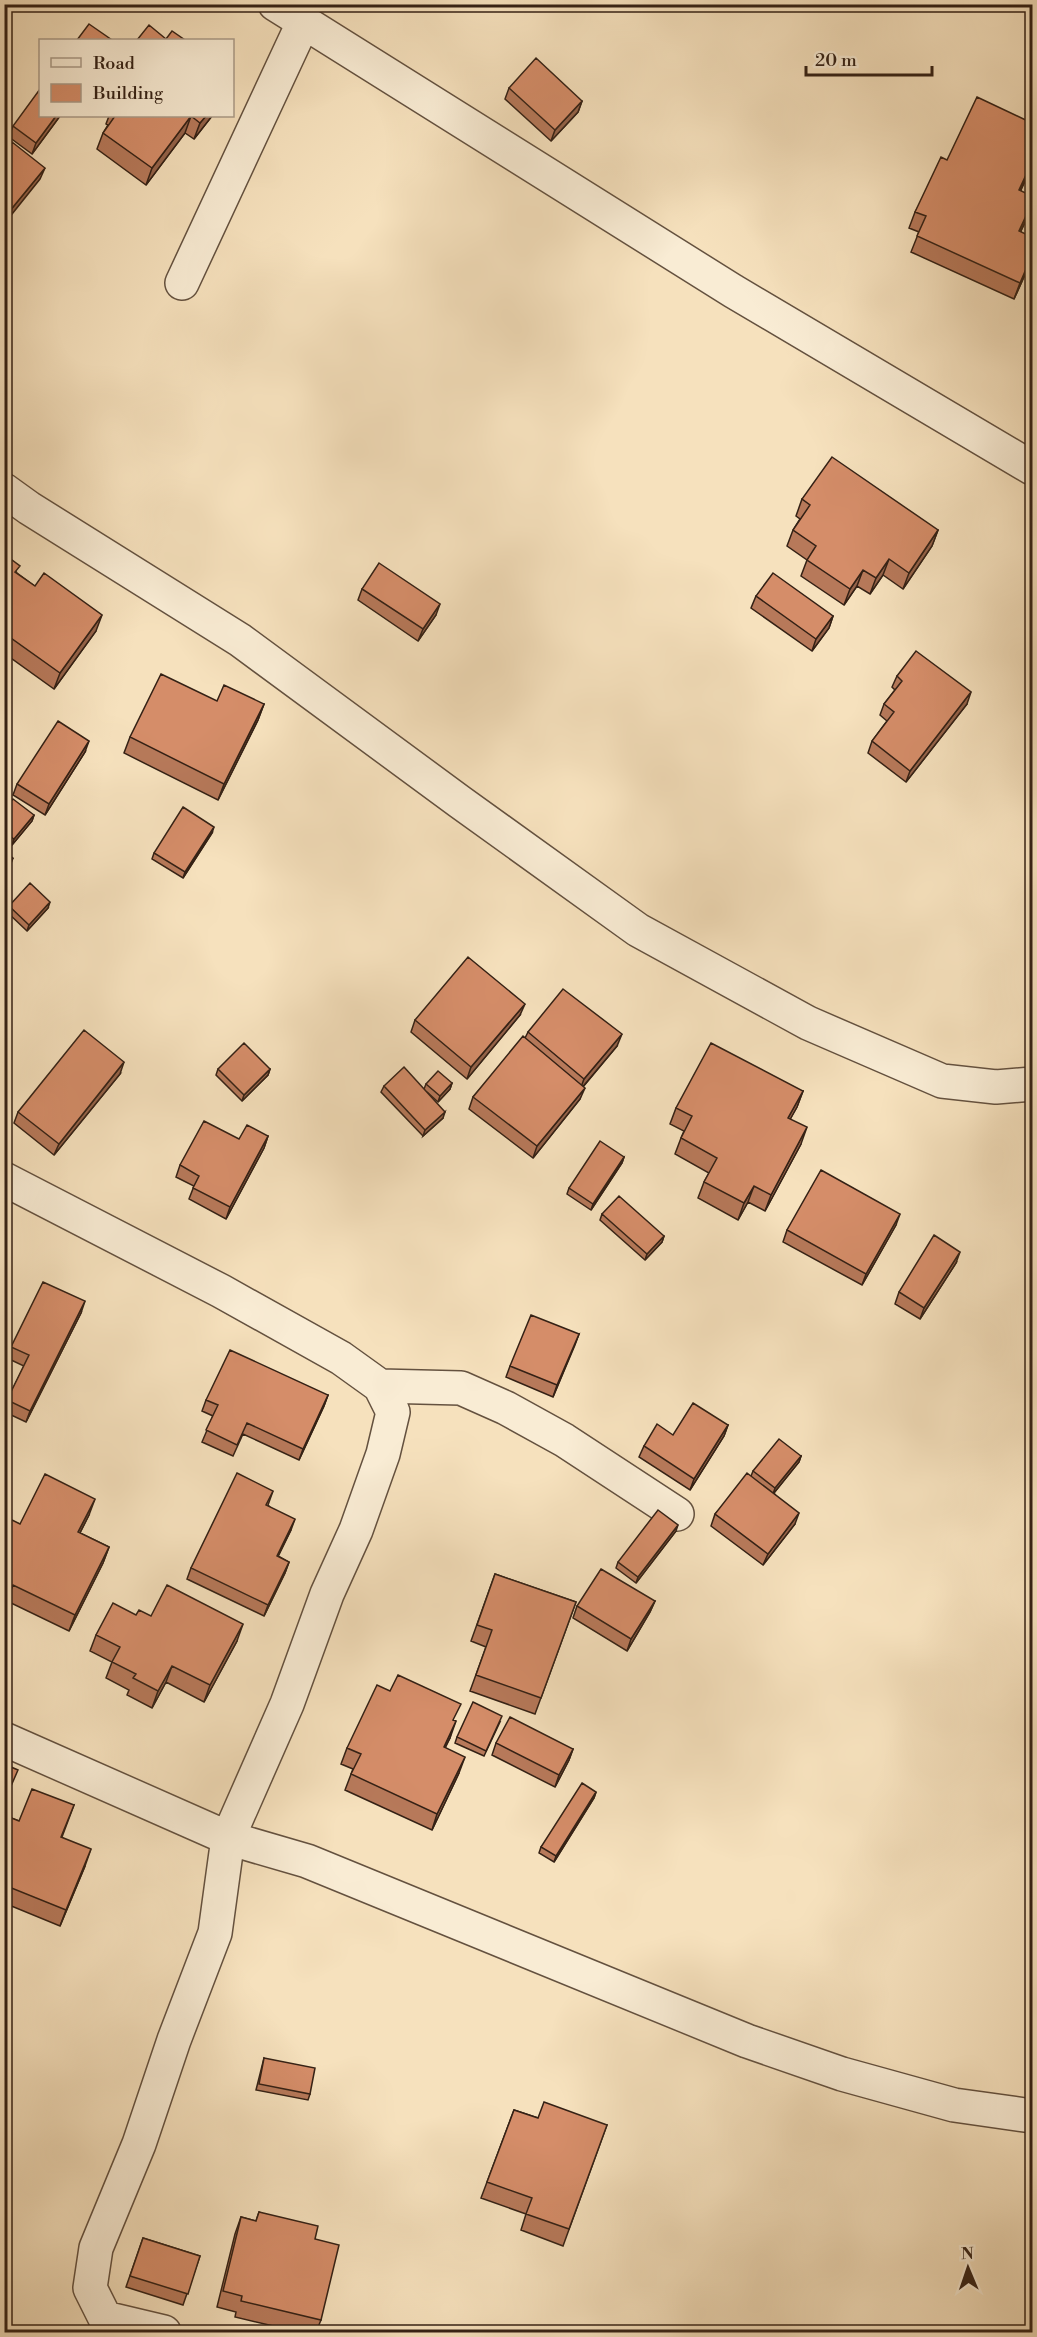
<svg xmlns="http://www.w3.org/2000/svg" width="1037" height="2337" font-family="'Libre Bodoni',serif">
	<style>
		.lines { fill: none; stroke-linecap: round; stroke-linejoin: round }
		.minor-casing { stroke: #64513f; stroke-width: 36 }
		.minor { stroke: #f9ecd4; stroke-width: 33 }
		.wall { fill: #b7795a; stroke: #342115; stroke-width: 1.5 }
		.shaded-wall { fill: #95634a; stroke: #342115; stroke-width: 1.5 }
		.building { fill: #d58d69; stroke: #342115; stroke-width: 1.5 }
	</style>
	<rect width="100%" height="100%" fill="#f6e1bd"/>
	<filter id="stains"><feTurbulence type="fractalNoise" baseFrequency=".00333" numOctaves="4"/><feColorMatrix values="0 0 0 0 .2 0 0 0 0 .09 0 0 0 0 .02 0 0 0 .5 -.17"/></filter>
	<radialGradient id="worn" r=".72"><stop offset=".6" stop-color="#630" stop-opacity="0"/><stop offset="1" stop-color="#630" stop-opacity=".3"/></radialGradient>
	<g class="lines">
		<defs>
			<path id="minor" d="M275,4L733,291L1032,468
				M182,283L304,21
				M4,490L29,508L240,640L460,802L638,930L808,1023L942,1081L996,1087L1032,1084
				M4,1179L221,1291L341,1358L380,1386L393,1412L383,1454L356,1530L327,1594L287,1704L228,1838L215,1933L174,2040L139,2144L96,2248L90,2288L105,2318L164,2332
				M380,1386L461,1388L506,1408L564,1440L677,1514
				M4,1739L228,1838L307,1861L747,2041L842,2074L954,2105L1032,2116"/>
		</defs>
		<use href="#minor" class="minor-casing"/>
		<use href="#minor" class="minor"/>
	</g>
	<path class="wall" d="M130,4H139L136,9Z
		M1032,36V60L1027,58Z
		M509,88L582,101L578,112L551,141L505,99Z
		M40,116H60L32,154L9,137L13,126Z
		M109,116H212L194,139L185,133L146,185L97,149L103,133L108,125L106,124Z
		M947,160L1032,166L1021,190L1029,214L1021,231L1032,259L1014,299L911,252L919,232L909,228L915,212Z
		M802,499L938,530L932,546L903,589L883,575L870,594L857,586L844,605L801,576L807,560L787,546L793,530L800,519L796,516Z
		M4,554L17,573L96,631L54,689L4,653Z
		M362,589L436,615L418,641L358,600Z
		M756,596L833,616L829,628L812,651L751,608Z
		M897,676L967,704L906,782L868,753L872,741L887,721L880,715L884,704L895,690L892,687Z
		M217,701L264,704L258,720L218,800L124,753L130,737Z
		M85,752L45,815L13,795L17,784Z
		M4,810L34,815L32,821L12,845L4,839Z
		M212,833L183,878L152,859L154,853Z
		M9,906L48,908L27,931L7,912Z
		M520,1015L467,1079L411,1032L415,1020Z
		M528,1032L617,1046L583,1087L580,1099L533,1158L469,1109L473,1097L525,1038Z
		M218,1069H270L268,1075L242,1101L216,1075Z
		M120,1074L54,1155L14,1123L18,1112Z
		M452,1083L450,1089L438,1102L427,1092L443,1118L423,1136L381,1092L384,1086L424,1089L426,1084Z
		M803,1091L797,1107L790,1119L801,1144L765,1211L748,1202L738,1220L698,1198L704,1182L709,1173L675,1154L681,1138L684,1131L670,1124L676,1108Z
		M268,1136L264,1148L226,1219L189,1199L194,1186L176,1177L180,1165L239,1139Z
		M624,1157L622,1163L591,1210L567,1194L569,1188Z
		M602,1214L664,1236L662,1242L645,1260L600,1220Z
		M896,1225L862,1285L783,1242L787,1230Z
		M956,1263L920,1319L895,1304L899,1292Z
		M81,1313L26,1422L7,1413L4,1421V1407L24,1366L7,1358L11,1347Z
		M579,1334L553,1397L506,1377L510,1366Z
		M328,1395L324,1406L299,1460L243,1434L233,1456L202,1442L213,1416L202,1411L206,1400Z
		M728,1425L724,1436L690,1490L639,1457L644,1446Z
		M801,1456L799,1462L774,1493L795,1524L763,1565L711,1526L715,1514L751,1476L753,1471Z
		M273,1491L268,1505L291,1530L278,1556L289,1562L285,1573L264,1616L187,1579L191,1568Z
		M89,1515L80,1533L109,1547L103,1563L69,1631L7,1601L4,1607V1520L20,1524Z
		M676,1531L636,1583L616,1568L618,1562Z
		M495,1574L576,1602L535,1714L470,1691L486,1647L471,1641Z
		M655,1601L650,1612L627,1651L573,1618L577,1606Z
		M136,1615L151,1616L237,1641L204,1702L166,1682L152,1708L127,1695L129,1690L106,1678L112,1662L90,1651L96,1635Z
		M454,1721L450,1738L445,1747L459,1773L432,1830L345,1790L353,1769L341,1764L347,1748Z
		M500,1722L484,1756L455,1743L457,1737Z
		M496,1743L573,1749L569,1760L555,1787L492,1755Z
		M596,1792L594,1798L554,1862L539,1853L541,1847Z
		M74,1805L62,1837L85,1866L60,1926L4,1903V1815L19,1821Z
		M264,2058L310,2094L308,2100L256,2090Z
		M514,2110L538,2118L607,2125L563,2246L521,2230L526,2214L481,2198Z
		M259,2212L315,2239L321,2320L316,2332H299L235,2317L236,2312L217,2307L235,2234L241,2217L256,2221Z
		M143,2238L200,2256L183,2305L126,2287Z"/>
	<path class="shaded-wall" d="M582,101L578,112L551,141L555,130Z
		M56,116H60L32,154L36,143Z
		M191,116L185,133L146,185L152,168Z
		M206,116H212L194,139L200,123Z
		M1032,162V166L1013,206L1019,190Z
		M45,168L40,179L4,224V218Z
		M1032,203L1029,214L1013,247L1019,231Z
		M1032,255V259L1014,299L1020,283Z
		M938,530L932,546L903,589L909,573Z
		M889,559L883,575L870,594L876,578Z
		M863,570L857,586L844,605L850,589Z
		M440,604L436,615L418,641L423,629Z
		M102,615L96,631L54,689L60,673Z
		M833,616L829,628L812,651L816,639Z
		M971,692L967,704L906,782L910,771Z
		M264,704L258,720L218,800L224,784Z
		M89,741L85,752L45,815L49,804Z
		M34,815L32,821L12,845L14,839Z
		M214,827L212,833L183,878L185,872Z
		M13,858L9,869L4,875V869Z
		M50,902L48,908L27,931L29,925Z
		M525,1004L520,1015L467,1079L471,1067Z
		M622,1034L617,1046L580,1090L584,1079Z
		M124,1062L120,1074L54,1155L59,1144Z
		M270,1069L268,1075L242,1101L244,1095Z
		M452,1083L450,1089L438,1102L440,1096Z
		M585,1088L580,1099L533,1158L537,1146Z
		M803,1091L797,1107L782,1134L788,1118Z
		M445,1112L443,1118L423,1136L425,1130Z
		M807,1127L801,1144L765,1211L771,1195Z
		M268,1136L264,1148L226,1219L230,1207Z
		M624,1157L622,1163L591,1210L593,1204Z
		M754,1186L748,1202L738,1220L744,1203Z
		M900,1214L896,1225L862,1285L866,1274Z
		M664,1236L662,1242L645,1260L647,1254Z
		M960,1252L956,1263L920,1319L924,1308Z
		M85,1301L81,1313L26,1422L30,1411Z
		M579,1334L575,1345L553,1397L557,1385Z
		M328,1395L324,1406L299,1460L303,1449Z
		M728,1425L724,1436L690,1490L694,1479Z
		M801,1456L799,1462L773,1494L775,1488Z
		M95,1499L89,1515L72,1548L78,1532Z
		M799,1513L795,1524L763,1565L768,1554Z
		M295,1519L291,1530L273,1567L277,1556Z
		M678,1525L676,1531L636,1583L638,1577Z
		M109,1547L103,1563L69,1631L75,1615Z
		M289,1562L285,1573L264,1616L268,1605Z
		M13,1585L7,1601L4,1607L6,1599Z
		M655,1601L650,1612L627,1651L631,1639Z
		M243,1624L237,1641L204,1702L210,1685Z
		M172,1666L166,1682L152,1708L158,1691Z
		M456,1721L450,1738L438,1763L444,1747Z
		M573,1749L569,1760L555,1787L559,1775Z
		M465,1757L459,1773L432,1830L437,1814Z
		M596,1792L594,1798L554,1862L556,1856Z
		M91,1849L85,1866L60,1926L66,1910Z"/>
	<path class="building" d="M89,24L112,40H77Z
		M149,25L166,39L172,31L185,40H137Z
		M1032,38V53L1029,52Z
		M536,58L582,101L555,130L509,88Z
		M40,89V116H56L36,143L13,126Z
		M977,97L1032,123V162L1019,190L1032,196V203L1019,231L1032,237V255L1020,283L917,236L926,216L915,212L941,157L947,160Z
		M115,116H206L200,123L191,116L152,168L103,133Z
		M12,142L45,168L4,218V152Z
		M832,457L938,530L909,573L889,559L876,578L863,570L850,589L807,560L816,546L793,530L810,505L802,499Z
		M4,554L20,566L15,572L35,586L44,573L102,615L60,673L4,633Z
		M379,563L440,604L423,629L362,589Z
		M773,573L833,616L816,639L756,596Z
		M916,651L971,692L910,771L872,741L894,712L884,704L902,681L897,676Z
		M161,674L217,701L224,685L264,704L224,784L130,737Z
		M58,721L89,741L49,804L17,784Z
		M13,799L34,815L14,839L4,832V810Z
		M183,807L214,827L185,872L154,853Z
		M4,851L13,858L4,869Z
		M30,883L50,902L29,925L9,906Z
		M468,957L525,1004L471,1067L415,1020Z
		M563,989L622,1034L584,1079L528,1032Z
		M84,1030L124,1062L59,1144L18,1112Z
		M523,1036L585,1088L537,1146L473,1097Z
		M244,1043L270,1069L244,1095L218,1069Z
		M711,1043L803,1091L788,1118L807,1127L771,1195L754,1186L744,1203L704,1182L717,1158L681,1138L692,1116L676,1108Z
		M404,1067L445,1112L425,1130L384,1086Z
		M438,1071L452,1083L440,1096L426,1084Z
		M204,1121L239,1139L247,1125L268,1136L230,1207L193,1188L199,1176L180,1165Z
		M600,1141L624,1157L593,1204L569,1188Z
		M821,1170L900,1214L866,1274L787,1230Z
		M619,1196L664,1236L647,1254L602,1214Z
		M934,1235L960,1252L924,1308L899,1292Z
		M43,1282L85,1301L30,1411L7,1400L29,1355L11,1347Z
		M531,1315L579,1334L557,1385L510,1366Z
		M230,1350L328,1395L303,1449L247,1423L237,1445L206,1430L218,1405L206,1400Z
		M693,1403L728,1425L694,1479L644,1446L657,1424L673,1435Z
		M4,1408L9,1410L4,1420Z
		M779,1439L801,1456L775,1488L753,1471Z
		M237,1473L273,1491L266,1505L295,1519L277,1556L289,1562L268,1605L191,1568Z
		M747,1473L799,1513L768,1554L715,1514Z
		M45,1474L95,1499L78,1532L109,1547L75,1615L13,1585L6,1599L4,1598V1520L6,1517L20,1524Z
		M658,1510L678,1525L638,1577L618,1562Z
		M601,1569L655,1601L631,1639L577,1606Z
		M495,1574L576,1602L541,1698L476,1675L492,1630L477,1625Z
		M167,1585L243,1624L210,1685L172,1666L158,1691L133,1678L136,1674L112,1662L120,1647L96,1635L113,1603L136,1615L139,1610L151,1616Z
		M398,1675L461,1704L453,1720L456,1721L444,1747L465,1757L437,1814L351,1774L361,1754L347,1748L377,1685L390,1691Z
		M473,1702L502,1716L486,1751L457,1737Z
		M510,1717L573,1749L559,1775L496,1743Z
		M4,1764L18,1770L4,1802Z
		M582,1783L596,1792L556,1856L541,1847Z
		M32,1789L74,1805L61,1837L91,1849L66,1910L4,1885V1815L19,1821Z
		M264,2058L315,2068L310,2094L259,2084Z
		M544,2102L607,2125L569,2229L526,2214L532,2198L487,2182L514,2110L538,2118Z
		M259,2212L318,2226L315,2239L339,2245L321,2320L241,2301L242,2296L223,2291L241,2217L256,2221Z
		M143,2238L200,2256L188,2294L130,2276Z"/>
	<rect width="1037" height="2337" fill="none" stroke="#f6e1bd" stroke-width="24"/>
	<rect x="6" y="6" width="1025" height="2325" fill="none" stroke="#342115" stroke-width="3"/>
	<rect x="12" y="12" width="1013" height="2313" fill="none" stroke="#342115" stroke-width="1.5"/>
	<rect x="39" y="39" width="195" height="78" fill="#f9ecd4" stroke="#aa9b88" stroke-width="1.5"/>
	<rect x="51" y="58" width="30" height="9" fill="#f9ecd4" stroke="#aa9b88" stroke-width="1.5"/>
	<text x="93" y="69" font-size="18" fill="#342115">Road</text>
	<rect x="51" y="84" width="30" height="18" fill="#d58d69" stroke="#aa9b88" stroke-width="1.5"/>
	<text x="93" y="99" font-size="18" fill="#342115">Building</text>
	<g transform="translate(968 2268) rotate(358)" stroke="#f9ecd4" stroke-width="4.5" paint-order="stroke">
	<path d="M0-4.5L10 22L0 15L-10 22Z" fill="#342115"/>
	<text y="-9" font-size="16" font-weight="bold" text-anchor="middle" fill="#342115">N</text>
	</g>
	<path d="M806 66v9h126v-9" fill="none" stroke="#342115" stroke-width="3"/>
	<text x="815" y="66" font-size="18" fill="#342115" stroke="#f9ecd4" stroke-width="4.5" paint-order="stroke">20 m</text>
	<rect width="100%" height="100%" filter="url(#stains)"/>
	<rect width="100%" height="100%" fill="url(#worn)"/>
</svg>
